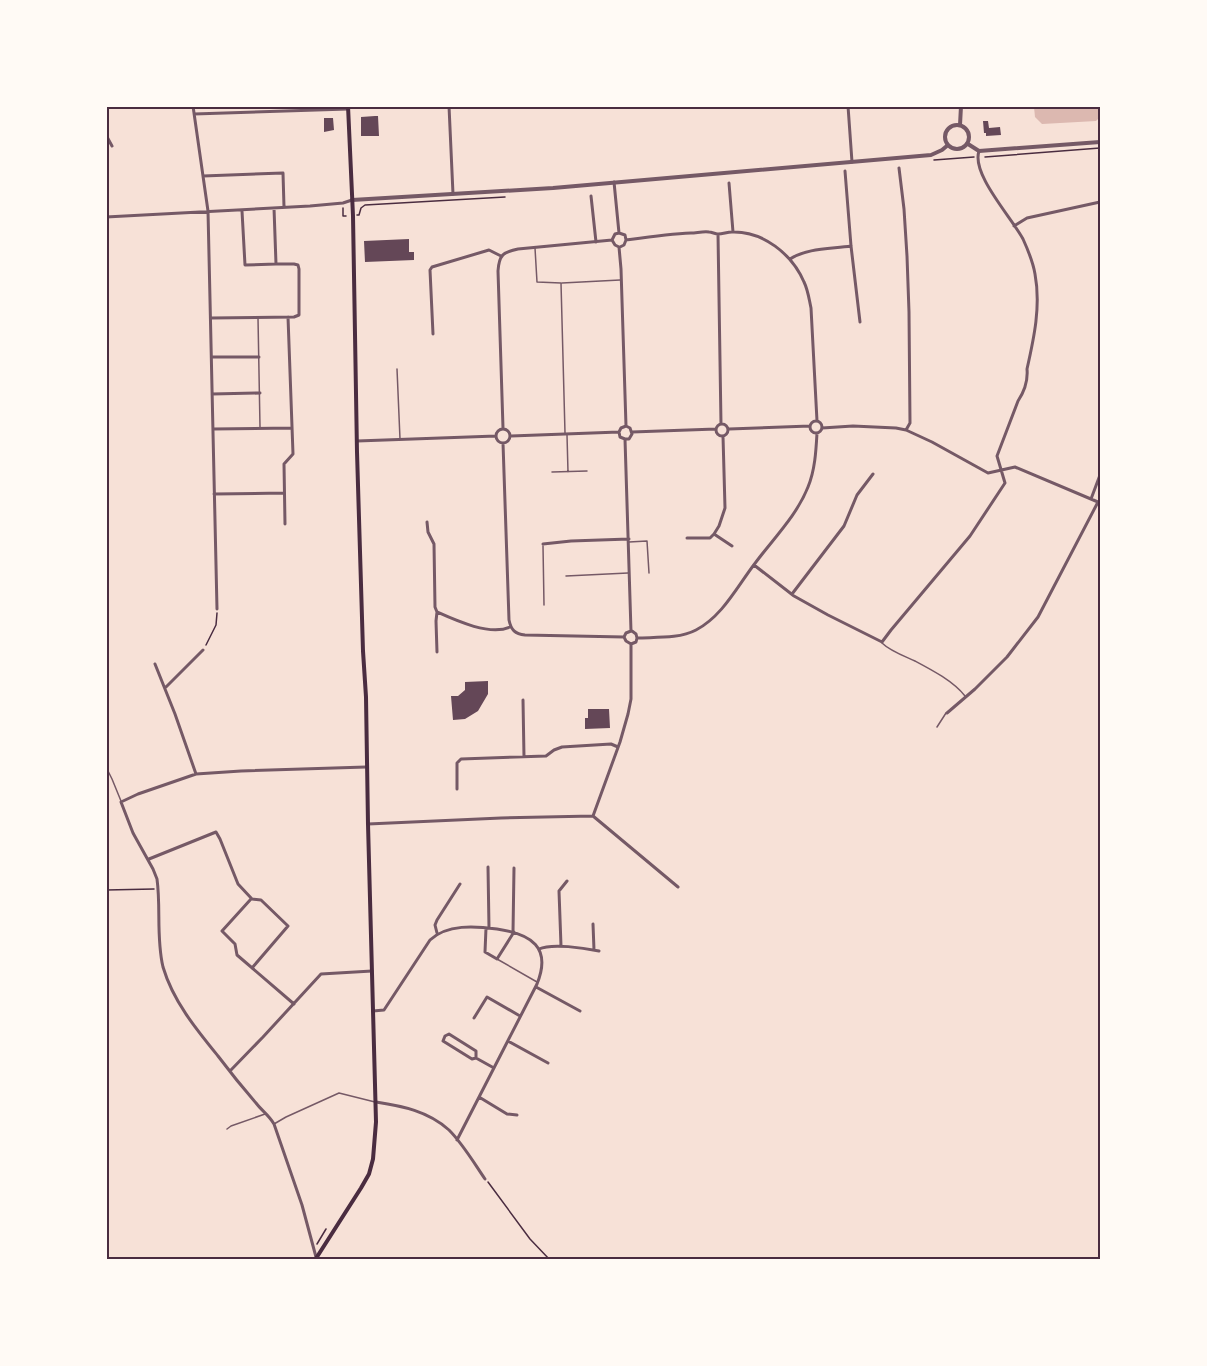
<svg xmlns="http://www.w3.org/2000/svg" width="1207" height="1366" font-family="'Public Sans',sans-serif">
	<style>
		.water { fill: #dcb8b0 }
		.building { fill: #644757 }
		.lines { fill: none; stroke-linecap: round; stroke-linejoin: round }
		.path { stroke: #4a2c40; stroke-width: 1.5 }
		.service { stroke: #755966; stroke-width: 1.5 }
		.minor { stroke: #755966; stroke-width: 3 }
		.tertiary { stroke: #755966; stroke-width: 4 }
		.secondary { stroke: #4a2c40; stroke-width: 4 }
		.neatline { fill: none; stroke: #4a2c40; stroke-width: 2 }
	</style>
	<rect width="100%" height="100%" fill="#f7e1d7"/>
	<path class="water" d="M1034,107H1100V117L1096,121L1042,124L1035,117Z"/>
	<path class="building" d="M375,116H378L379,136H361V117Z
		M324,118H333L334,130L324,132Z
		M983,121H988L989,128L1000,127L1001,135L986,136V133H984Z
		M409,239V252H414V260L365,262L364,241Z
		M488,681V694L478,711L465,719L453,720L451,696H458L465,690V682Z
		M588,709H609L610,728L585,729V718H588Z"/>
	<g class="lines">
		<path class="path" d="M985,157L1100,148
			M934,160L974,157
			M343,208V216H346
			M357,215H359L361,208L365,205L505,197
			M206,645L216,625L217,613
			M106,890L154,889
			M488,1182L530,1239L550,1260
			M317,1244L326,1229"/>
		<path class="service" d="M535,248L537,282L561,283L565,433
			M562,283L620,280
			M258,318L260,427
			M397,369L400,439
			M567,435L568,472
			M552,472L587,471
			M629,542L647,541L649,573
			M543,546L544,605
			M566,576L628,573
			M882,643C890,651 904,656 915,661C932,670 953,681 965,696
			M937,727L946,713
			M107,769L112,779L121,801
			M497,959L537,982
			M274,1124L286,1117L339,1093L375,1102
			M227,1129L231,1126L265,1114"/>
		<path class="minor" d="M193,106L208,211L217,609
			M449,106L453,194
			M848,106L852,162
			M194,114L348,109
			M106,135L112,146
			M899,168L904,209L907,256L909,312L910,423L906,430
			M845,171L851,246L860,322
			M203,176L283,173L284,207
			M614,182L619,233
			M729,183L733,232
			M591,196L596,242
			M242,211L245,265L276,264
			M106,217L310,206L343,203L352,200
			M1014,226L1027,218L1100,202
			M619,233L625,235L626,240L624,245L620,247
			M619,233L615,234L612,240L615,245L619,247
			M718,234L721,424
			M626,240C648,237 669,234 691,233C696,233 704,231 709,232C712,232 715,234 718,234C723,234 727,232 732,232C763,231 792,254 804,282C808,290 809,299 811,308L817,421
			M619,247L621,269L626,426
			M790,259C807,248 830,249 851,246
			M211,318L294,317L299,315V269L298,265L294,264H276L274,208
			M433,334L430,270L432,267L489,250L501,256
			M212,357H259
			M212,394L260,393
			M810 427a6 6 0 1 1 12 0a6 6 0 1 1-12 0Z
			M716 430a6 6 0 1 1 12 0a6 6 0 1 1-12 0Z
			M503,428L498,271C499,255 503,252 518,249L612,240
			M822,428L853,426L896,428L906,430L932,442L988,473L1015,467L1098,502L1038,617L1007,657L975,689L947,713
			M496 436a7 7 0 1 1 14 0a7 7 0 1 1-14 0Z
			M213,429L292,428
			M729,429L810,426
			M632,432L716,429
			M511,436L619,432
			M723,436L725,508L719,526L714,534L732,546
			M625,439L631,631
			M625,439H629L632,434L630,428L626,426
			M625,439L620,437L619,432L621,428L626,426
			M357,441L496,436
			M503,443L509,620C511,630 515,634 525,635L624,637
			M214,494L284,493
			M1091,499L1100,475
			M427,522L428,532L434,544L435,607L437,612L436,621L437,652
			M285,524L284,464L293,454L288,317
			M687,538H710L714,534
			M543,544L571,541L629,539
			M754,565L794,596L828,615L882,642L891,630L970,536L1005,483L997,456L1018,401C1024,392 1028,380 1027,369C1034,338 1041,306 1035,274C1033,262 1028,250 1023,239C1012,218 971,174 979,151
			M792,594L844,526L857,495L873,474
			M437,612C457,621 490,636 510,627
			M631,631L626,633L624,637L626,641L631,644
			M637,638C656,637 679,639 696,630C723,616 738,585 756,562C774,538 797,515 808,487C815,470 816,451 817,433
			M631,644L636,642L637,638L636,634L632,631
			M155,664L175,714L196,774
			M165,688L203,650
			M523,700L524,757
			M457,789V763L461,759L546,756L554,750L562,747L611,744L618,747
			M593,816L620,742L628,714L631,699V644
			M368,824L501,818L593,816L678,887
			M149,859L216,832L220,839L238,884L252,899L261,900L288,926L252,968
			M488,867L489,928
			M251,899L222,931L235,944L237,955L294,1004
			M593,924L594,950
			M486,928L485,952L497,959L514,932
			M513,932L514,868
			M437,933L435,925L437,920L460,884
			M561,946L559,891L567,881
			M539,949C552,943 584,948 599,951
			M536,987L580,1011
			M373,1011L384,1010L430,940C447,924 475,926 497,929C531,934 552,947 537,984L457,1140
			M474,1018L487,997L520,1016
			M508,1041L548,1063
			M476,1058L472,1059L443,1041L445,1036L449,1034L476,1051V1058L494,1068
			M230,1071L263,1037L321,974L372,971
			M479,1097L507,1114L517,1115
			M376,1102C402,1106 428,1111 449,1130C463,1144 474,1163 485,1179
			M316,1257L302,1205L274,1124C269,1115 262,1111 256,1103C243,1088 230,1072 218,1056C196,1029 173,1001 163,967C156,938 161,908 157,879L153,869L133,833L121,802L138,794L196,774L241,771L366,767"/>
		<path class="tertiary" d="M960,125L961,106
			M945 137a12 12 0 1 1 24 0a12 12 0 1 1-24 0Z
			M968,144L979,151L1100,142
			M352,200L553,188L931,155L942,150L948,145"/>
		<path class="secondary" d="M315,1260L361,1188L369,1174L373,1159L376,1122L368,824L366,697L363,651L357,452L353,216L348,106"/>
	</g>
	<rect width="1207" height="1366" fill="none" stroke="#fffaf5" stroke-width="216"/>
	<rect x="108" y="108" width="991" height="1150" class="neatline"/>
</svg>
